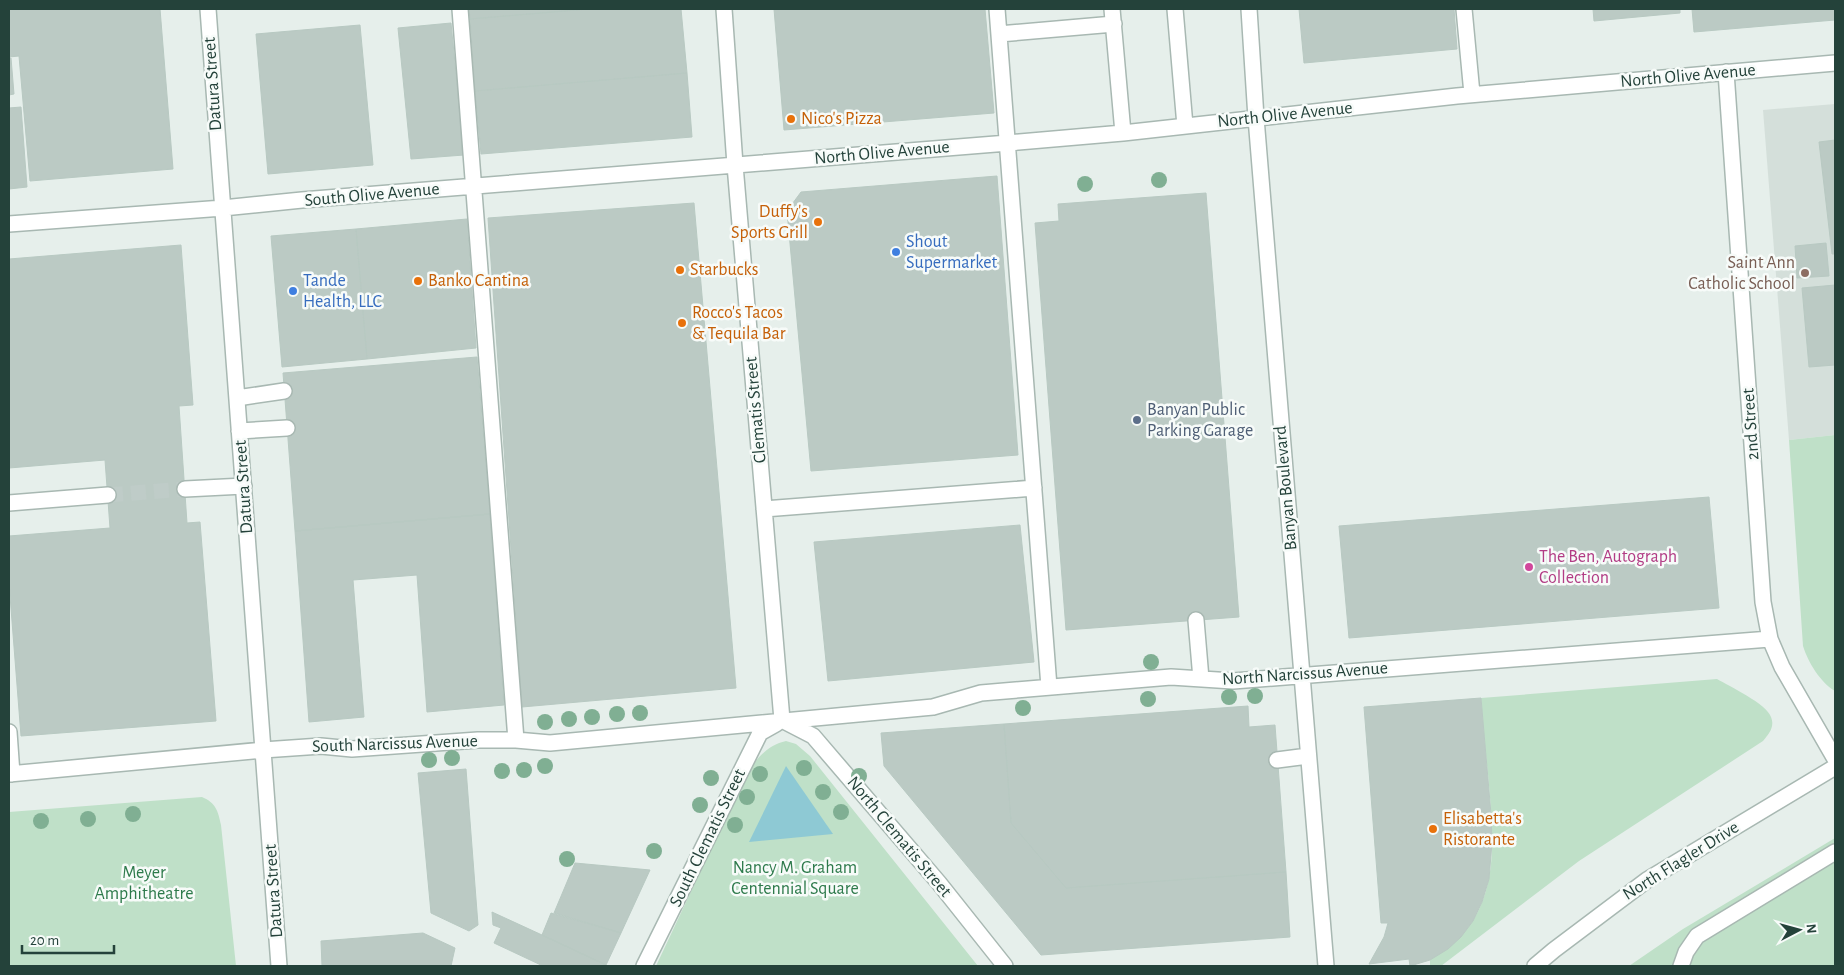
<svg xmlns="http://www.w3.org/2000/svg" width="1844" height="975" font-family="'Alegreya Sans',sans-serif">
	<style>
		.built { fill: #d4dfda }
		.green { fill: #bfe0c8 }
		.water { fill: #8ec9d4 }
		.building { fill: #bbcac4; stroke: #b8c9c2 }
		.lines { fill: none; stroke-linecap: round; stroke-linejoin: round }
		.minor-tunnel { stroke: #bfccc8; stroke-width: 15; stroke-dasharray: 15 8; stroke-linecap: butt }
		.minor-casing { stroke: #a8b8b2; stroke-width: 18 }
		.minor { stroke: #fff; stroke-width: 15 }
		.tree { fill: #80af93 }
		.food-dot { fill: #e8710a; stroke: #f7fbf9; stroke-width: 2 }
		.shop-dot { fill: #3f7fe0; stroke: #f7fbf9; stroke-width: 2 }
		.education-dot { fill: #8d6e63; stroke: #f7fbf9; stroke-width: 2 }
		.service-dot { fill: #5c6f8a; stroke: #f7fbf9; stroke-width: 2 }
		.hotel-dot { fill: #d1479c; stroke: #f7fbf9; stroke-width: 2 }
		.labels { text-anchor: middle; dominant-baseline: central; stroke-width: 5; stroke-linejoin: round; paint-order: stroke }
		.street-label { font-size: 18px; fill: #24423a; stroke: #f7fbf9 }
		.food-label { font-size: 18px; fill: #c56008; stroke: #f7fbf9; text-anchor: start }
		.shop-label { font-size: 18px; fill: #366cbe; stroke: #f7fbf9; text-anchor: start }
		.education-label { font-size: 18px; fill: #785e54; stroke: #f7fbf9; text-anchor: end }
		.service-label { font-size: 18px; fill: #4e5e75; stroke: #f7fbf9; text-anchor: start }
		.hotel-label { font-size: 18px; fill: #b23c85; stroke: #f7fbf9; text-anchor: start }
		.park-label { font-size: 18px; fill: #2d7a4b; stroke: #f7fbf9 }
	</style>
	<rect width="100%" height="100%" fill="#e6efeb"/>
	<path class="built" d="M1835,104V435L1789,440L1763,110Z"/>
	<path class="green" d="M1835,435V691C1820,682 1808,662 1803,646L1789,440Z
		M1717,679C1729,686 1767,704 1771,717C1775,727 1769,734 1763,741L1579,861L1441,966H1430V960C1445,948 1461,939 1472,922C1500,879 1492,822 1488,774C1485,748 1483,723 1481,698Z
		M786,741L796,744L810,756L978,966H656L742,783C752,764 764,746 786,741Z
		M202,797C216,803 218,811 221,825L236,966H9V812Z
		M1835,838V966H1629L1683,929Z"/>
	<path class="water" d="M786,766L833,834L749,842Z"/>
	<path class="building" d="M9,9H160L173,169L30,181L19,56L9,57Z
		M469,9H588L470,19Z
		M588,9H681L687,73L475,91L470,19Z
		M774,9H985L994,113L784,130Z
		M1299,9H1454L1457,49L1304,63Z
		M1593,9H1680V13L1594,21Z
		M1692,9H1835V20L1694,32Z
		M451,23L464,155L411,159L398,28Z
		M360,25L373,165L268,174L256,34Z
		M9,58H11L14,94L9,95Z
		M687,73L692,137L481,154L475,91Z
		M21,107L27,187L9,189V108Z
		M1835,140V254H1832L1819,142Z
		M997,176L1018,455L811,471L787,211L801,192Z
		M1206,193L1239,617L1066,630L1035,223L1059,221L1058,204Z
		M694,203L736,688L522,707L488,218Z
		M467,219L476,348L367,359L356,229Z
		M356,229L367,359L282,367L271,236Z
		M1826,243L1829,276L1797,278L1795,246Z
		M181,245L193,405L179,406L187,523L200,522L216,721L21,736L9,583V536L110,528L105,460L9,468V259Z
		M1835,285V365L1809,367L1802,288Z
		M477,357L490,514L295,531L283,373Z
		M1709,497L1719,608L1349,638L1339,526Z
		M490,514L504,705L427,712L417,575L353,580L364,717L309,722L295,531Z
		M1020,525L1034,662L828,681L814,542Z
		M1481,698L1491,814L1492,843L1489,879L1482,902L1473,921L1461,937L1448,949L1430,960L1410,966L1409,959L1369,964L1384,937L1388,923H1381L1364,707Z
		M1248,706L1249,727L1275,725L1286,872L1066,888L1011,823L1004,724Z
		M1004,724L1011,823L1066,888L1286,872L1290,937L1041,955L884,766L881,733Z
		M466,769L478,925L469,931L431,913L418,773Z
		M575,863L650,870L621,933L554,913Z
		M492,912L542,935L606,965L605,966H543L494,943L501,928L493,925Z
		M551,913L621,933L606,965L542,935Z
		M423,933L455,948L451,966H322L321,941Z"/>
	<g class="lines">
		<path class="minor-tunnel" d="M108,495L185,489"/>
		<defs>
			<path id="minor" d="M208,9L279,966
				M460,9L516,740
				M724,9L735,165L782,720
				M997,9L1049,687
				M1112,9L1123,133
				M1175,9L1185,126
				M1249,9L1256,118L1326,966
				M1464,9L1472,94
				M999,34L1114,24
				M1726,72L1763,602L1770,639L1782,667L1835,759
				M9,224L223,208L302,200L1008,143L1123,133L1457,96L1835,63
				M237,398L284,391
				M239,431L287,428
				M185,489L244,486
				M9,503L108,495
				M764,509L1034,488
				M1196,620L1201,679
				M782,720L813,736L939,883L1005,966
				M9,732L12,774
				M1277,760L1308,756
				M9,774L263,750L321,746L352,749L478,740H516L550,743L933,707L981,693L1171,677L1233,681L1770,639
				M644,966L760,733L776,724
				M1535,966L1554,950L1647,880L1835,767
				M1681,966L1686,952L1697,936L1835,852"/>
		</defs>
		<use href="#minor" class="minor-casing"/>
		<use href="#minor" class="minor"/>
	</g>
	<g class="tree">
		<circle cx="1159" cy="180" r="8"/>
		<circle cx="1085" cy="184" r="8"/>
		<circle cx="1151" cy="662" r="8"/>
		<circle cx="1255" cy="696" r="8"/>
		<circle cx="1229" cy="697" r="8"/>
		<circle cx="1148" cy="699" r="8"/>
		<circle cx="1023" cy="708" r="8"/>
		<circle cx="640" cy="713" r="8"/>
		<circle cx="617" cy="714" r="8"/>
		<circle cx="592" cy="717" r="8"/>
		<circle cx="569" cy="719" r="8"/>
		<circle cx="545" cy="722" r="8"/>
		<circle cx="452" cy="758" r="8"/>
		<circle cx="429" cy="760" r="8"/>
		<circle cx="545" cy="766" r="8"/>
		<circle cx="804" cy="768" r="8"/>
		<circle cx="524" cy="770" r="8"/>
		<circle cx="502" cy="771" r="8"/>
		<circle cx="760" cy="774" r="8"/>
		<circle cx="859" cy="776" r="8"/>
		<circle cx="711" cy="778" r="8"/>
		<circle cx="823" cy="792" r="8"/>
		<circle cx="747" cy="797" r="8"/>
		<circle cx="700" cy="805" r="8"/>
		<circle cx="841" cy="812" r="8"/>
		<circle cx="133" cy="814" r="8"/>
		<circle cx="88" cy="819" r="8"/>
		<circle cx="41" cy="821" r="8"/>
		<circle cx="735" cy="825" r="8"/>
		<circle cx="654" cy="851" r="8"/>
		<circle cx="567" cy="859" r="8"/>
	</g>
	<g class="food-dot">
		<circle cx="791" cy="119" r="5"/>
		<circle cx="818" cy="222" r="5"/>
		<circle cx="680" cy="270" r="5"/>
		<circle cx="418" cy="281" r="5"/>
		<circle cx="682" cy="323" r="5"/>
		<circle cx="1433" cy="829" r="5"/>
	</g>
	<g class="shop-dot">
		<circle cx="896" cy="252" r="5"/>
		<circle cx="293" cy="291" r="5"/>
	</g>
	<circle class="education-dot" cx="1805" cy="273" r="5"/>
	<circle class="service-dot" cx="1137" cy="420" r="5"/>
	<circle class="hotel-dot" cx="1529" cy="567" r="5"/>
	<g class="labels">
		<g class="street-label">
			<text transform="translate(1688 76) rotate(-5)">North Olive Avenue</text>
			<text transform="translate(213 84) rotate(-94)">Datura Street</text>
			<text transform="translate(1285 115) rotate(-6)">North Olive Avenue</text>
			<text transform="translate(882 153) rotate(-5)">North Olive Avenue</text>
			<text transform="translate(372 195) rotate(-5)">South Olive Avenue</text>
			<text transform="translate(756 410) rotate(-95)">Clematis Street</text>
			<text transform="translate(1751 424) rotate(-94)">2nd Street</text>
			<text transform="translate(244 487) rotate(-94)">Datura Street</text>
			<text transform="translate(1286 488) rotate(-95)">Banyan Boulevard</text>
			<text transform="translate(1305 674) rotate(-4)">North Narcissus Avenue</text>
			<text transform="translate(395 744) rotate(-2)">South Narcissus Avenue</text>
			<text transform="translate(899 837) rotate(50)">North Clematis Street</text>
			<text transform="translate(708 838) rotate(-64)">South Clematis Street</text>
			<text transform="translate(1681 861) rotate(-32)">North Flagler Drive</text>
			<text transform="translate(274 891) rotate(-94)">Datura Street</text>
		</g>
		<g class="food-label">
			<text x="801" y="119">Nico's Pizza</text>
			<text x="808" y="212" text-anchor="end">Duffy's<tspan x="808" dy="21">Sports Grill</tspan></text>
			<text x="690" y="270">Starbucks</text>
			<text x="428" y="281">Banko Cantina</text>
			<text x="692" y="313">Rocco's Tacos<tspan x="692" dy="21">&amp; Tequila Bar</tspan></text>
			<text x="1443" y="819">Elisabetta's<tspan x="1443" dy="21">Ristorante</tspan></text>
		</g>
		<g class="shop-label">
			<text x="906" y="242">Shout<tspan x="906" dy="21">Supermarket</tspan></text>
			<text x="303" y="281">Tande<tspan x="303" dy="21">Health, LLC</tspan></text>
		</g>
		<g class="education-label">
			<text x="1795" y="263">Saint Ann<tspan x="1795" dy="21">Catholic School</tspan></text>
		</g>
		<g class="service-label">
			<text x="1147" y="410">Banyan Public<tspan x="1147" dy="21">Parking Garage</tspan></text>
		</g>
		<g class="hotel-label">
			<text x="1539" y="557">The Ben, Autograph<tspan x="1539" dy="21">Collection</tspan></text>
		</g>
		<g class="park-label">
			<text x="795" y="868">Nancy M. Graham<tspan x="795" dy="21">Centennial Square</tspan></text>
			<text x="144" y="873">Meyer<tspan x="144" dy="21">Amphitheatre</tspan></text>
		</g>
	</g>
	<rect width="1844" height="975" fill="none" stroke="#24423a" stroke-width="20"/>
	<g transform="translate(1799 930) rotate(84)" stroke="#f7fbf9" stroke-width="4" paint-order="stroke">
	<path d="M0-4L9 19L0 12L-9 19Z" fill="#24423a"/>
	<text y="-8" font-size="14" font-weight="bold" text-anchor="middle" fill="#24423a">N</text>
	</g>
	<path d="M22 945v8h92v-8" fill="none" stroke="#24423a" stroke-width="2.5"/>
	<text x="30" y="945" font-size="15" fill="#24423a" stroke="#f7fbf9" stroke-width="4" paint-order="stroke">20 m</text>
</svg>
